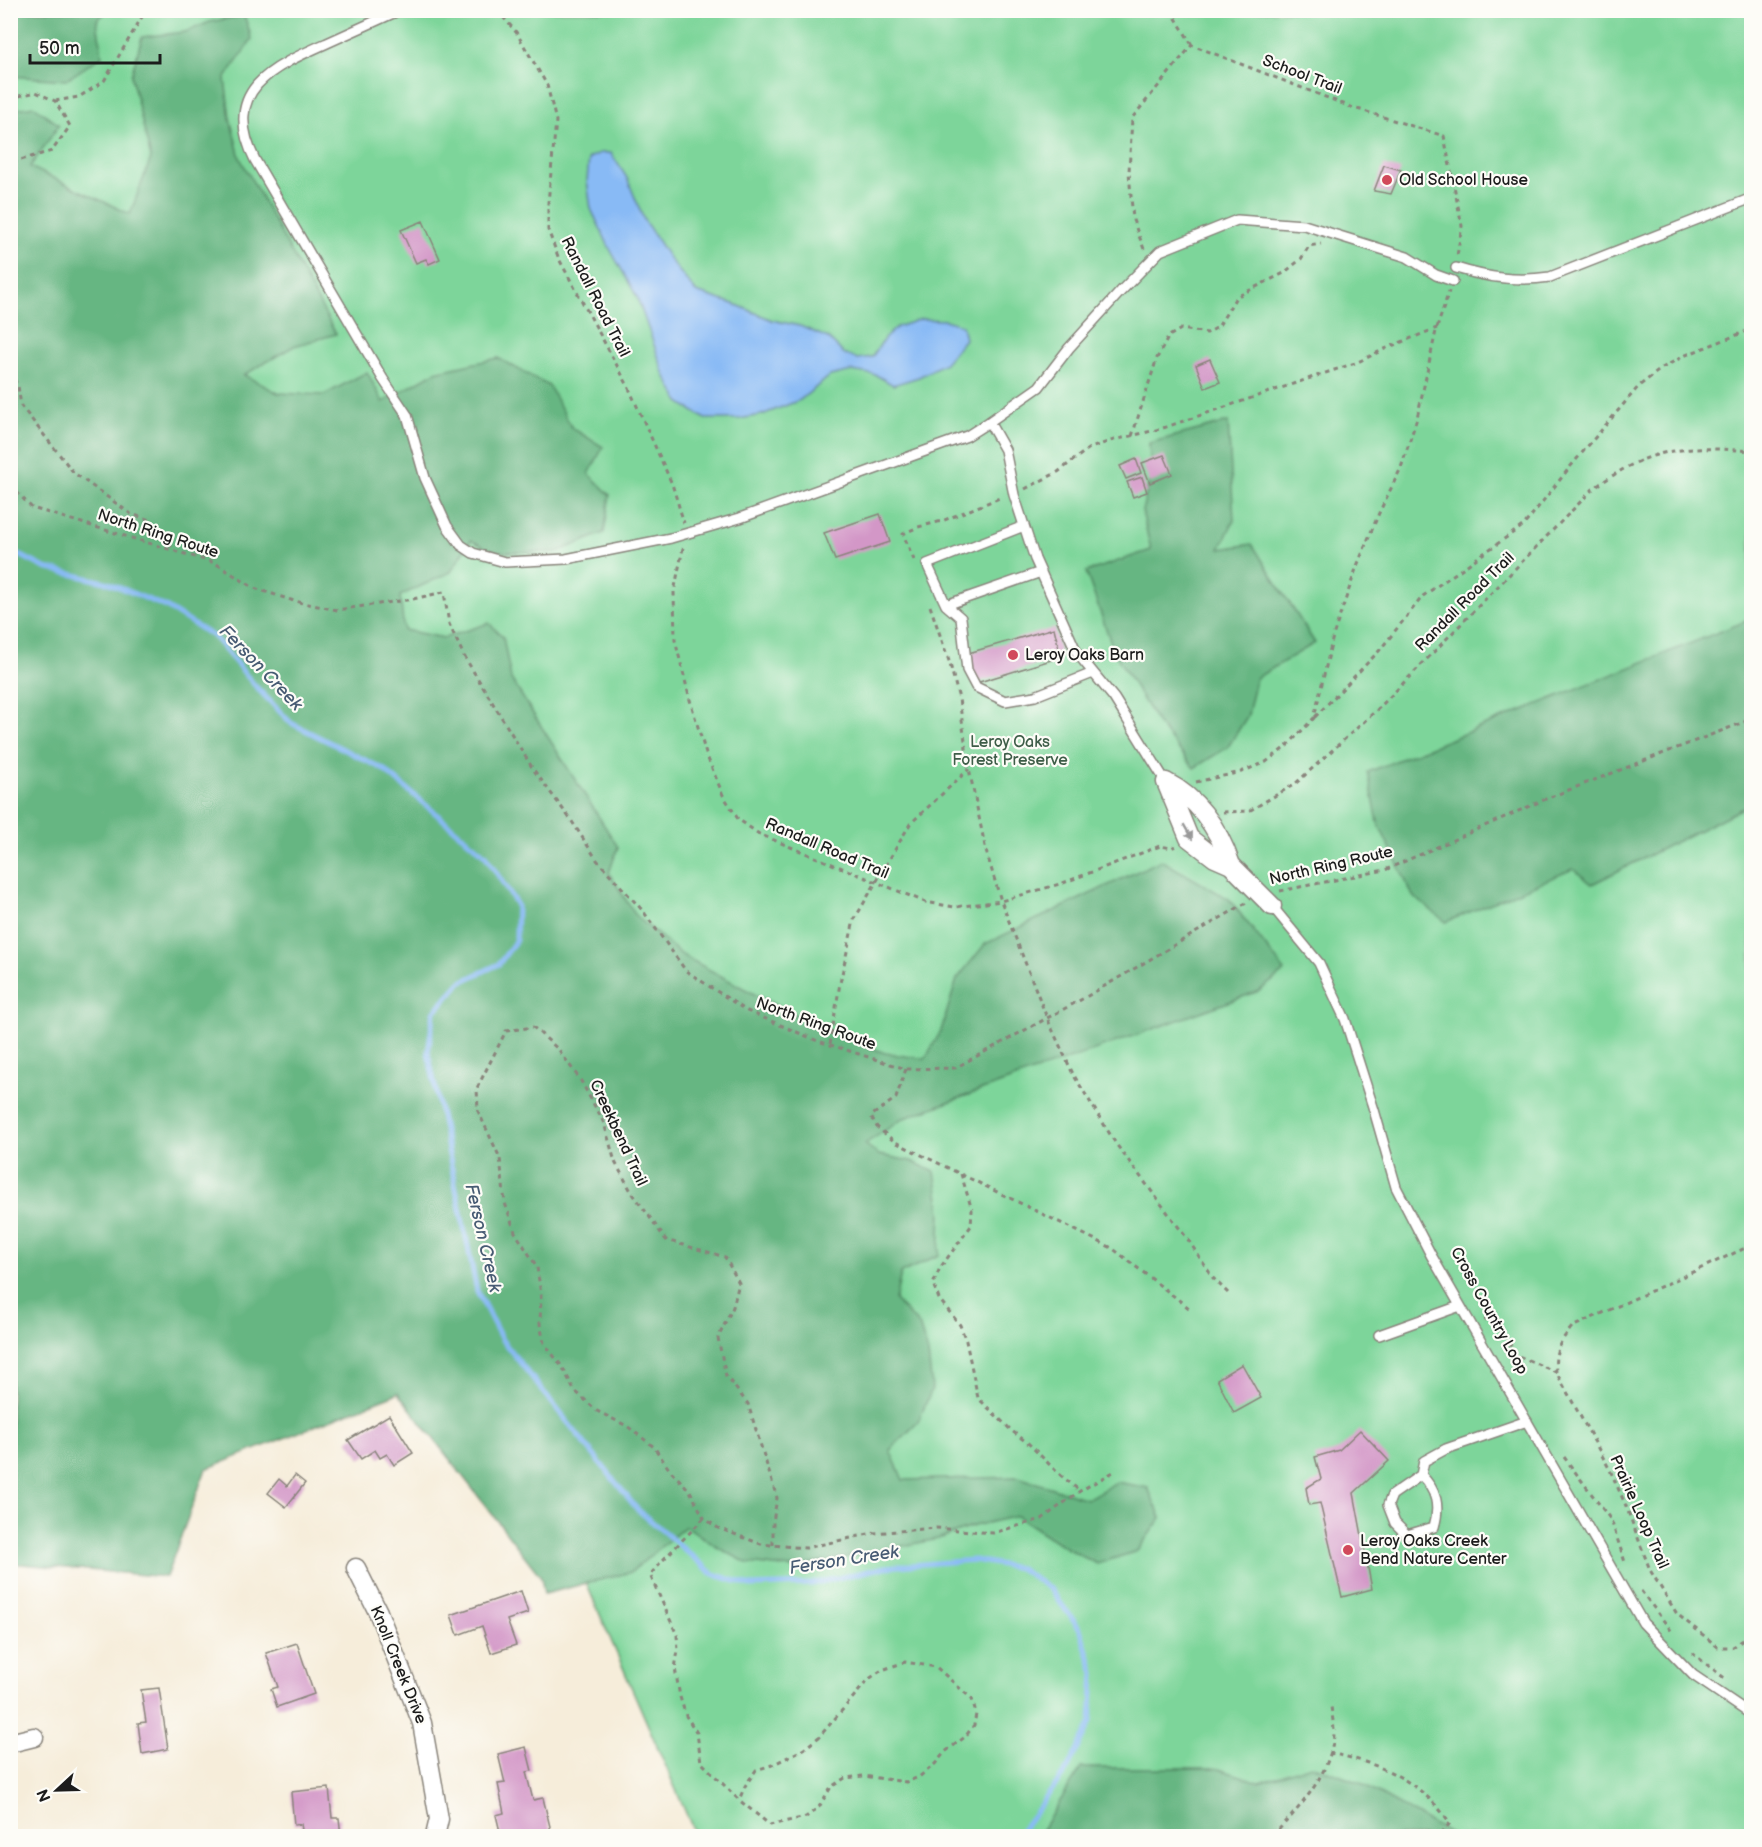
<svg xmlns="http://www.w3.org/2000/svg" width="1762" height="1847" font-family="'Balsamiq Sans',sans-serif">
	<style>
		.green { fill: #7dd59a; stroke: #4c785b; stroke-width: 1.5 }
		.forest { fill: #66b682; stroke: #41694f; stroke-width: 1.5 }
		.water { fill: #88baf5; stroke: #526b88; stroke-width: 1.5 }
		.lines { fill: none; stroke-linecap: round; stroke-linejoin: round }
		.stream { stroke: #88baf5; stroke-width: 5 }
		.building { fill: #d397c7 }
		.service-casing { stroke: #89847b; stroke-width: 12 }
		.minor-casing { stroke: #89847b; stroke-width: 21 }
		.path { stroke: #89847b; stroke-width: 3; stroke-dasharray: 4.5 4.5; stroke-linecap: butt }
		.service { stroke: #fff; stroke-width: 9 }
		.minor { stroke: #fff; stroke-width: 18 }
		.oneway { fill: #999 }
		.poi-dot { fill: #d1495b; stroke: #fdfcf7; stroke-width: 2 }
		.labels { text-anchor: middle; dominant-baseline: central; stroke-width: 4.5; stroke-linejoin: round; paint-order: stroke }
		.street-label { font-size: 16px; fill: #1c1c1c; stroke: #fdfcf7 }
		.poi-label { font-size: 16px; fill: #1c1c1c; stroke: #fdfcf7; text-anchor: start }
		.park-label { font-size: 16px; fill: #3e5d48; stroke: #fdfcf7 }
		.water-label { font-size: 18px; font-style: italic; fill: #475b73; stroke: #fdfcf7 }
	</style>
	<rect width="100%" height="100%" fill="#fdfcf7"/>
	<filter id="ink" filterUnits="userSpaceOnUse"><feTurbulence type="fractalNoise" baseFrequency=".0167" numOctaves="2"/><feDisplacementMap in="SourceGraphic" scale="12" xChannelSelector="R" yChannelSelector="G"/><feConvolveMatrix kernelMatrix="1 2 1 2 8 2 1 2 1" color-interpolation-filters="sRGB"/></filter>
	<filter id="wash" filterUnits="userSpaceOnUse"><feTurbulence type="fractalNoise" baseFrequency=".008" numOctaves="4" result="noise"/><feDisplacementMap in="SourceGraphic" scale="24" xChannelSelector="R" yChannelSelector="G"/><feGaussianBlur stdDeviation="1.35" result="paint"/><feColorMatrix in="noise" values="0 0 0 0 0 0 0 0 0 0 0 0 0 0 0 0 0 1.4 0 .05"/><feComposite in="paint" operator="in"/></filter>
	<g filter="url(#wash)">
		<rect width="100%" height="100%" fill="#f6edda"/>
		<path class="green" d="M11,11H1751V1836H696L419,1198L11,1369Z"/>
		<path class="forest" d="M10,11H108L97,20L102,56L66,80L11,76Z
			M244,15L252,39L225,79L230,118L240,158L336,334L294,346L244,375L278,393L324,395L367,372L383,402L435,372L498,358L549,386L572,428L603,447L589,474L610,495L604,533L557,552H504L488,549L471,540L451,572L400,596L404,630L444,638L489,623L503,637L511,679L618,847L609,873L636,916L682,955L756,995L818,1026L885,1053L925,1059L941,1031L957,979L985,944L1161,860L1229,899L1285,971L1259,991L904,1118L865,1144L879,1155L911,1161L935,1172L941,1213L939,1255L901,1273L895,1300L919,1325L928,1353L932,1389L918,1422L890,1450L903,1480L1018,1477L1087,1499L1117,1482L1148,1488L1161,1518L1137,1551L1097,1564L1068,1549L1017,1516L974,1526L938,1539L791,1568L747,1563L717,1547L686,1526L631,1572L544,1594L541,1577L398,1393L206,1469L166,1577L11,1563L10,110L34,106L59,125L30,167L130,214L151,158L131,76L142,37L185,32L210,22Z
			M1228,422L1234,520L1220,549L1252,544L1315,643L1256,678L1248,715L1228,747L1194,768L1158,724L1115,654L1086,572L1151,550L1142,511L1151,475L1149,443Z
			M1751,619V804L1592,884L1573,869L1446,922L1413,896L1378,823L1368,772Z
			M1311,1765L1360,1783L1454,1836H1038L1081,1768H1216L1259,1782Z"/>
		<path class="water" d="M600,153H611L627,178L644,220L671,261L696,292L737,305L772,320L800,326L828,338L844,354L857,359L872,357L884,339L897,327L921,319L945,320L962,325L965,339L945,363L919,377L893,385L876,375L852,371L830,376L800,400L762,415L739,419H705L679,402L664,373L637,297L611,251L591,209L587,181L589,158Z"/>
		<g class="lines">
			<path class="stream" d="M10,550L45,568L109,583L166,607L214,637L257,688L291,723L383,769L485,855L517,905L516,940L499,964L461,982L434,1012L428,1052L477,1291L502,1340L637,1509L713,1574L751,1586L812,1584L885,1567L974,1560L1019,1568L1050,1589L1080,1629L1094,1673L1091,1722L1067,1770L1017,1836"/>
		</g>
		<g id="blocks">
			<path class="building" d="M1384,165L1401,170L1391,194L1374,191Z
				M423,221L440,259L429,264L426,259L416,263L401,230Z
				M1210,359L1220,382L1205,388L1196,365Z
				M1164,455L1172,474L1150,483L1142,463Z
				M1136,459L1141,473L1126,479L1120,466Z
				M1142,477L1147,492L1133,497L1127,482Z
				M880,514L890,542L835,560L824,533Z
				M1054,628L1061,657L976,683L965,654Z
				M1242,1364L1261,1398L1234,1413L1217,1379Z
				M389,1415L413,1453L394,1465L387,1454L380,1458L375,1450L361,1459L348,1440Z
				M1360,1430L1389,1461L1354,1493L1372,1589L1342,1597L1320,1503L1309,1505L1306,1488L1321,1479L1315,1457L1339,1450Z
				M295,1475L305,1483L286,1507L268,1493L279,1479L287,1486Z
				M521,1591L528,1613L507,1620L516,1645L491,1653L482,1626L458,1635L451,1615Z
				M297,1643L314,1694L277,1707L271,1689L278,1687L266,1653Z
				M159,1688L168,1749L142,1754L138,1723L146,1722L141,1690Z
				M526,1747L532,1771L526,1772L533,1800L543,1798L552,1835L501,1836L496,1815L504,1813L498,1784L505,1783L498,1754Z
				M329,1788L332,1818H339L341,1836H298L297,1831L302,1830L301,1824L294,1825L291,1792Z"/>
		</g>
	</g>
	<g filter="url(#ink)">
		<use href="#blocks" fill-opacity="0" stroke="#89847b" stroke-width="1.5"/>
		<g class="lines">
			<defs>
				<path id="service" d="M400,10C376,21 351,32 327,43C273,67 220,90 255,160L383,379L407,415L425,478L447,526L461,545L473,553L505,562L566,559L671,538L740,518L917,454L967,436L989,422
					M1456,268C1488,278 1517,282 1550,277L1752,198
					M1024,526L927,564L946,605L1041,572
					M946,605L961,618L967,670L976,687L1005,701L1035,696L1093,673
					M1166,782L1114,698L1077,653L1035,559L1014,495L1005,450L989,422L1039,387L1069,348L1121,291L1160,251L1237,220L1304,225L1407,257L1436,275L1453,281
					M1272,906L1319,963L1345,1019L1374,1110L1396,1187L1431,1255L1643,1623L1693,1675L1752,1715
					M1379,1335L1460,1306
					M1421,1475C1437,1491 1440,1506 1434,1527L1407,1535L1395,1523L1388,1505L1392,1495L1421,1475L1424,1461L1446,1449L1527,1421"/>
				<path id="minor" d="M1166,782L1189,838L1215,858L1231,865L1272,906
					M1166,782C1199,799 1219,830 1231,865
					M356,1568L378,1612L422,1723L439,1819L435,1836
					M10,1743L34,1737"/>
			</defs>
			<use href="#service" class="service-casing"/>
			<use href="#minor" class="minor-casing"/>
			<path class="path" d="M170,10L185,16L209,10
				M497,10L516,32L547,85L556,121L548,203V230L559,259L627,384L672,484L684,523
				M1171,10L1192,45
				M10,98L36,92L55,101L70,126L52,151L10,163
				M55,101L79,97L104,81L146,10
				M1144,249L1133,220L1129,172L1132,118L1192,45L1351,107L1444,136L1462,226L1457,256
				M10,371L18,386L21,406L74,473L131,514L147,519L159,528L173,549
				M1132,436L1157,358L1169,336L1181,329L1207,333L1218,327L1236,297L1284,273L1301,259L1309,246L1321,244
				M10,485L32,508L215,563L254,588L294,601L337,610L413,599L444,592L449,624L464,656L533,769L571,820L597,860L643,911L686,971L747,1011L818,1041L906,1069L955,1068L1086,997L1246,903
				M1025,489L1058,472L1088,449L1110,441L1160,429L1358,362L1389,347L1437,328
				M683,548L674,592L675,640L690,700L706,754L723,795L738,819L759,834L925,902L955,907L1001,901L1063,883L1160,846L1172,848L1175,846
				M914,560L903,534L918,527L942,521L1002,497
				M930,606L950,664L959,699L969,769L986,851L1001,901L1047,1018L1073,1074L1116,1144L1189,1241L1213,1278L1228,1293
				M1315,717L1379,651L1423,596L1524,525L1570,467L1639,386L1662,368L1686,355L1752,329
				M1196,782L1241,772L1266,762L1287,746L1314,718L1333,636L1357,566L1379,513L1401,468L1417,418L1436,331L1449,291
				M1223,812L1249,811L1295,784L1379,708L1593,489C1652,446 1681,446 1752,451
				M1280,891L1385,870L1548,798L1752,719
				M830,1044L840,983L854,920L910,824L969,769
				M906,1069L896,1098L871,1116L877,1127L895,1142L1112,1248L1189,1308
				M961,1174L972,1210L971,1226L940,1268L933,1284L939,1299L960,1325L966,1341L978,1398L1012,1431L1029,1444L1058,1473L1080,1491
				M1752,1245L1572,1327C1559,1343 1554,1351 1556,1372L1610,1470L1626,1506L1650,1570L1677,1614L1718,1647H1733L1752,1634
				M1484,1320L1489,1319L1506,1337L1516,1355L1556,1372
				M1564,1457L1611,1520L1626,1565
				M704,1518L660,1563L650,1575L677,1635L678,1651L675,1668L680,1697L686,1716L697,1733L701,1762L739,1800L770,1825L806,1817L819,1807L831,1787L845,1778L864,1776L906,1782L919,1777L935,1764L945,1752L965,1737L974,1725L976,1714L972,1699L936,1667L905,1662L882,1670L869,1679L819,1737L804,1749L772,1765L756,1770L745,1786L739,1800
				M773,1545V1522L777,1498L748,1404L726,1376L718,1338L733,1307L739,1283L725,1257L666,1240L631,1191L615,1162L604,1123L581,1081L559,1050L533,1027L506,1031L477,1088L478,1111L500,1158L505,1203L515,1232L537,1267L541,1295L540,1324L544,1343L563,1368L574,1390L597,1411L627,1426L654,1447L669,1469L690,1491L704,1518L718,1528L761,1544L806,1548L873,1533L936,1528L993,1533L1042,1519L1080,1491L1115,1471
				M1641,1591L1673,1633
				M1692,1653L1727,1680
				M1329,1753C1380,1763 1420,1780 1450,1823L1439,1836
				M1272,1836C1298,1811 1332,1772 1334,1734C1334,1725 1332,1715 1331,1706"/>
			<use href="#service" class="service"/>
			<use href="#minor" class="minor"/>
		</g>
		<defs><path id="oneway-solid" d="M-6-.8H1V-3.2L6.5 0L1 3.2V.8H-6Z" transform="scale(1.5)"/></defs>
		<use class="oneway" href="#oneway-solid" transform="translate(1188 832) rotate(60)"/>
	</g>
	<g class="poi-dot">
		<circle cx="1387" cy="180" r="6"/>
		<circle cx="1013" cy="655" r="6"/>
		<circle cx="1348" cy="1550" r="6"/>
	</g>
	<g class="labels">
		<g class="street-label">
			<text transform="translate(1302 75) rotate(21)">School Trail</text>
			<text transform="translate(595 297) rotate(63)">Randall Road Trail</text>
			<text transform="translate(158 534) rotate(18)">North Ring Route</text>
			<text transform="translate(1465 602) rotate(-45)">Randall Road Trail</text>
			<text transform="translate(827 849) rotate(23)">Randall Road Trail</text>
			<text transform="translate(1331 866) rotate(-13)">North Ring Route</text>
			<text transform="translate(816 1024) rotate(20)">North Ring Route</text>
			<text transform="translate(618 1133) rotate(65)">Creekbend Trail</text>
			<text transform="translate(1489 1311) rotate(61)">Cross Country Loop</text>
			<text transform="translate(1639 1512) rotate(66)">Prairie Loop Trail</text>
			<text transform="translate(398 1665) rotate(68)">Knoll Creek Drive</text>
		</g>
		<g class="poi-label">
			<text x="1399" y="180">Old School House</text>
			<text x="1025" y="655">Leroy Oaks Barn</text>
			<text x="1360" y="1541">Leroy Oaks Creek<tspan x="1360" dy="18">Bend Nature Center</tspan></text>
		</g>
		<g class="park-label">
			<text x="1010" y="742">Leroy Oaks<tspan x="1010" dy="18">Forest Preserve</tspan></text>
		</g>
		<g class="water-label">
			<text transform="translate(261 668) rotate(46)">Ferson Creek</text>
			<text transform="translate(483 1238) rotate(77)">Ferson Creek</text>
			<text transform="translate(844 1560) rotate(-9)">Ferson Creek</text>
		</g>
	</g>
	<rect width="1762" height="1847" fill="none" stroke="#fdfcf7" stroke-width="36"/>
	<g transform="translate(57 1790) rotate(248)" stroke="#fdfcf7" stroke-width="4.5" paint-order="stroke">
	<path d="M0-4.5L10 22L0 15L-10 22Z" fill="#1c1c1c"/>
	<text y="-9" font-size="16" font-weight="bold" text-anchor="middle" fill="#1c1c1c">N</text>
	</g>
	<path d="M30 54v9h130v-9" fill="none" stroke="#1c1c1c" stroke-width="3"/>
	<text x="39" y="54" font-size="18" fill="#1c1c1c" stroke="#fdfcf7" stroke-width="4.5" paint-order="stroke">50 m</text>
</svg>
